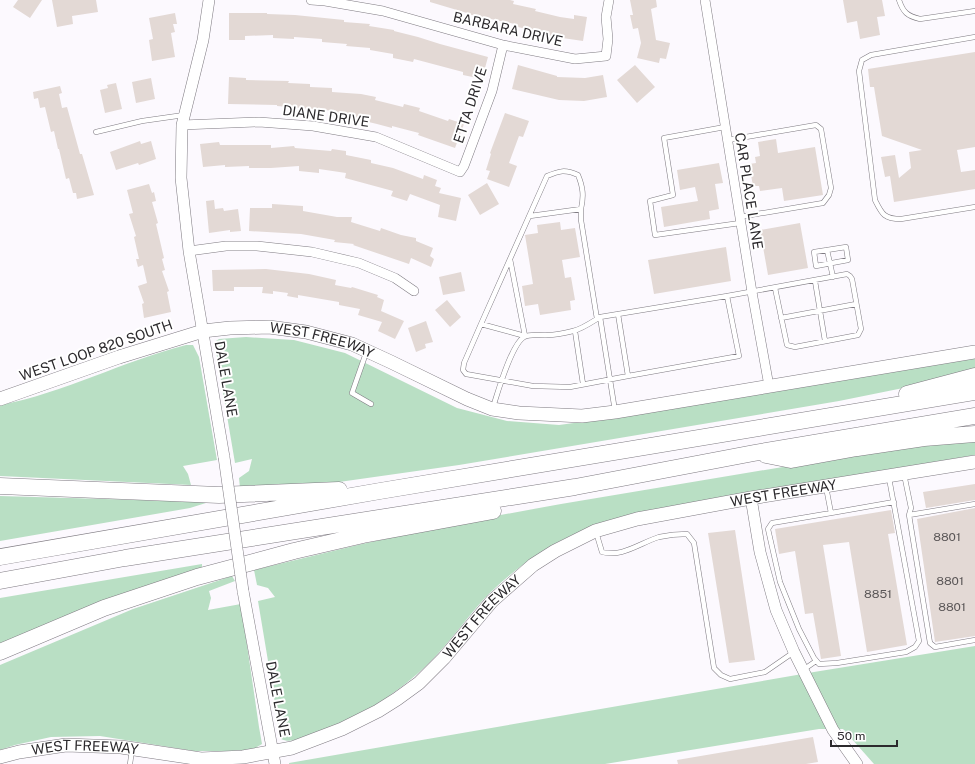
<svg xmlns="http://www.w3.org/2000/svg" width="975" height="764" font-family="'Public Sans',sans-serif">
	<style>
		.green { fill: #b9dfc4 }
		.building { fill: #e3d9d5 }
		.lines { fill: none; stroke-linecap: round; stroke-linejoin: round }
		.service-casing { stroke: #7f7b82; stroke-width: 5.5 }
		.minor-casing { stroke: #7f7b82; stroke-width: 10 }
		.tertiary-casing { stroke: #7f7b82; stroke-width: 12 }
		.secondary-casing { stroke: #7f7b82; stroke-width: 14 }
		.motorway-casing { stroke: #7f7b82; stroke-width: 17 }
		.service { stroke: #fff; stroke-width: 4.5 }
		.minor { stroke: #fff; stroke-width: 9 }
		.tertiary { stroke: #fff; stroke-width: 11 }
		.secondary { stroke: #fff; stroke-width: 13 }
		.motorway { stroke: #fff; stroke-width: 16 }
		.tertiary-bridge-casing { stroke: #7f7b82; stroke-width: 12; stroke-linecap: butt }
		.tertiary-bridge { stroke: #fff; stroke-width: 11 }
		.labels { text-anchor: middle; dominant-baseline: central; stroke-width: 4; stroke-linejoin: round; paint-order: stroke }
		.number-label { font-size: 12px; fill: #5a5657 }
		.street-label { font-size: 14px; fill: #2c2a2d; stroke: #fff }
	</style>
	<rect width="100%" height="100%" fill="#fcf9fe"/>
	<path class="green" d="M246,337L294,340L345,353L457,408L507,421L559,425L596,420L975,356V370L923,384L839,401L459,465L339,482L240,488L239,478L249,471L252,459L235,463L215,345L216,341L219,339Z
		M186,345H193L199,357L217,460L183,466L188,474L191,485L0,476V405C64,393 123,361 186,345Z
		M975,437V455L642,512C602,521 564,535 531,559C514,571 498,584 483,600C465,620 449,643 430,662C399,693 355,721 313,734C303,737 291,744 281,739L258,601L275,597L268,588L257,585L254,570L362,544L473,520L561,504L896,448Z
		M0,496L209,502L190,508L0,541Z
		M202,564V570L0,644V598Z
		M232,576L235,581L209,591L211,598L208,610L241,604L259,727L262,744L252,750L225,751H194L100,736L51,737L15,745L0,750V665L133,609Z
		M975,646V764H874L843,729H819L605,764H289V763L814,672Z"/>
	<path class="building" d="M18,0H42L30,18L13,7Z
		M52,0H96L98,12L72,16L73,24L57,27Z
		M430,0H510L514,1L513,4L536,9L535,11L560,17L574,19V15L587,17L583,41L542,35V33L514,26L515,24L467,14V13L430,2Z
		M630,0H656L657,7L651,9L656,40L670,43L666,59L660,58L659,63L637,58L641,43L638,28L633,29L630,15H633Z
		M843,0H882L885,16L877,17L880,35L860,39L857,21L847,23Z
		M175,13L177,24H173L175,32L171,33L175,57L152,61L149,40L153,39L149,18Z
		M229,13H267V14L295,15L344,20V22L370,24L369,26L394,30V31L418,37L440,44L488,57L482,79L463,75V72L414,59L413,62L393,58V54L370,50V48L346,46L347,44L322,42V39L294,37V39L273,38V35L245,36V40H229Z
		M975,52V147L957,150L961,172L975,170V189L894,202L890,176L885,177L881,157L895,155L899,178L911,168L909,152L922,150L882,136L874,87H870L868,69Z
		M518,65L557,76V77L585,78L603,75L607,97L584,101L559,100L512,89Z
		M635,65L655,87L637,103L617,80Z
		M229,77L246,78V80L289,81L288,83L310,84V87L332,88V92L361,94L376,97L375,100L403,107L404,104L420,108L419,111L448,121L449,119L464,124L455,148L418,135L419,133L392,126V128L377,124L356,119V117L336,116V111L277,106V105L228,104Z
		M151,78L155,99L136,103L132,82Z
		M116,83L122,109L105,113L100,90L108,88L107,85Z
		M60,86L62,93L59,94L62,108L67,107L80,154H82L94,195L77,199L76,193H73L69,178L66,179L59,149H58L54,131L51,132L45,107L40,108L38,98L34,99L33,92Z
		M505,113L529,121L523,137L519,136L509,163L517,166L509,187L487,179L490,171L486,170L491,154L490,153Z
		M776,139L778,153L815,147L823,195L784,201L782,188L760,191L759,186H753L749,164L756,163L755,157L760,156L758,142Z
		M140,141L141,144L151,141L156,159L139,165L138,163L116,170L110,152Z
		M219,142L220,145H271V148L294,146L295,148L331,151L332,149L346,151V155L371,160V163L393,168L423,179L424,175L437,180L435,186L441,188L439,193L461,198L456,221L438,217L440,205L410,194L407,201L391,196L393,191L345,178L346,173L319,169V173L299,171V166L271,168H249V166L225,167V165L203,167L200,144Z
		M719,163L723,183L715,184L719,209L709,211L710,219L664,227L661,207L698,201L695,187L680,190L677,170Z
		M487,183L499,204L480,215L468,195Z
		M149,184L152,193L154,192L156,201L152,202L158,223L156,224L164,258L162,259L165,270L162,271L169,291L167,292L171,312L144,318L142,304L144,303L138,286L147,283L143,265L138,267L136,259H139L134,237L136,236L129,214L133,213L127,190Z
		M214,200L215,209L223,208L224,211L238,209L241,231L230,232V230L209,233L206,201Z
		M272,204L303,206V211L337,217H352L351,222L380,231L381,228L401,235L416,238V241L433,248L430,256L434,259L431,267L411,258L409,264L353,245L354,244L334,242L335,240L301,234L249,231L250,208H272Z
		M560,222L561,230L575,228L580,257L562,260L565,278L571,277L575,300L570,301L571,310L540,315L538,304L525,306L522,286L533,284L525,235L538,233L537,225Z
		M800,223L808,268L768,275L760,230Z
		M726,247L731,281L654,294L648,260Z
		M266,269L309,274L336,280L335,285L351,288L352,287L378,295L377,297L384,300L381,311L404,321L395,339L378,331L382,322L358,315L360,309L339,305V302L298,295V298L287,296L288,293L273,291V294L262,293L263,287H234V291H213L212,270Z
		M461,272L465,291L443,295L439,277Z
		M447,300L461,317L450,327L435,310Z
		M426,321L433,342L425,344L426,348L416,352L408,328Z
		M975,484V500L926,508L923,492Z
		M975,508V636L935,642L917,519Z
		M891,510L895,533L888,534L907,645L867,652L849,542L823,545L841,656L821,659L813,613L805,614L795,551L779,554L775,529Z
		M735,530L755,660L729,663L708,533Z
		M813,737L818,762L806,764H678L677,760Z"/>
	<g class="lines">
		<defs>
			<path id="service" d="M899,0C903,12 907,16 920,19L975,11
				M975,37L871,55L862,60L859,71L875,200C882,214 884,219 901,219L975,207
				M725,127L664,138L673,195L650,201L655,235L740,223
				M96,132L142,121L184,115
				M728,140L816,125L821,129L831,188L829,195L823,203L739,217
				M581,209V220L597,319
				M827,250L814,252L816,266L848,260L846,247L827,250L833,277
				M510,259L525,336L481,324L464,363L463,370L466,374L533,386L570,387L628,376L618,314
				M815,281L825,341
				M781,318L856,304
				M481,324L547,176C559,171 565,169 578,175C583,187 584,196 581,209L530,216
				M575,331L583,384
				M366,353L352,393L371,404
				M628,376L739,356L727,296
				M493,407C498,392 511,345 524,337C531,333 540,336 548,335C556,335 565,333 573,331C582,329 592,322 600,317
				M615,411L600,317L727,296L847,274L850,276L852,279L861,329L858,335L795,347L787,345L775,288
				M904,474L911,508L909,515L930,643L935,647L975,640
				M826,487L831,513L772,523L768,529L780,582L799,629L814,658L819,664L837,663L906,652L915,647L919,641L889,478
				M831,513L894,502
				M909,515L975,504
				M596,532L602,552C621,558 640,543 659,537C668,535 677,534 687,534L694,543L714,668L721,675L730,679L765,672L794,652
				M803,670L816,661
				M130,764L132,750"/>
			<path id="minor" d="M311,0L325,1L383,11L503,45L575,59L606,56L608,39L606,17L609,0
				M705,0L752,292L769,386
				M182,125L259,122L313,126L376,137L460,172L464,166L492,91L503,45
				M189,251L226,246H257L312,252L359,263L395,278L414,291"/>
			<path id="tertiary" d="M209,0L203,40L182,125L181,178L189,251L224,457
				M751,498L760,552L776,610L794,652L833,730L857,764
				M243,591L275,764"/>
			<g id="secondary">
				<path id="s1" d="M0,399L119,357L203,331L230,328L269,327L306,332L352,344L391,362L467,399L492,409L519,413L582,416L615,412L975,352"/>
				<path id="s2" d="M0,757L19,752L66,745L121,747L201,759L243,757L292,748L342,729L378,711L397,699L419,683L444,658L492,601L533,565L555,551L595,531L637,519L751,498L975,462"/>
			</g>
			<path id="motorway" d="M907,394L975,376
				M766,455L791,460L857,448L924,438L975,434
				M0,486L219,495L339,490
				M0,557L380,491L975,392
				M0,581L125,558L575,487L754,453L975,416
				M0,652L104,608L197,577L294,551L363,535L493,511"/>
		</defs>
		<use href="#service" class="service-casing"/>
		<use href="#minor" class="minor-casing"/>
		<use href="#tertiary" class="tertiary-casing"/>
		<use href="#secondary" class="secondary-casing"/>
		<use href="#motorway" class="motorway-casing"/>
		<use href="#service" class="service"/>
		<use href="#minor" class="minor"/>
		<use href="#tertiary" class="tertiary"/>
		<use href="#secondary" class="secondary"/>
		<use href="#motorway" class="motorway"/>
		<defs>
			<path id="tertiary-bridge" d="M224,457L243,591"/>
		</defs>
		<use href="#tertiary-bridge" class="tertiary-bridge-casing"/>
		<use href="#tertiary-bridge" class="tertiary-bridge"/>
	</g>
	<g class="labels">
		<g class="number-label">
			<text x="947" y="537">8801</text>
			<text x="950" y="581">8801</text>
			<text x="878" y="594">8851</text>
			<text x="952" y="607">8801</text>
		</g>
		<g class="street-label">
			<text transform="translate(508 29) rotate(13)">BARBARA DRIVE</text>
			<text transform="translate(470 105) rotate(-72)">ETTA DRIVE</text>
			<text transform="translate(326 116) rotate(8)">DIANE DRIVE</text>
			<text transform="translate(749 191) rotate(81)">CAR PLACE LANE</text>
			<text stroke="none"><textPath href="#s1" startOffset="335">WEST FREEWAY</textPath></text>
			<text transform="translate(96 350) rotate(-19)">WEST LOOP 820 SOUTH</text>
			<text transform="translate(226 379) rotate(80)">DALE LANE</text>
			<text stroke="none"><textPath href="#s2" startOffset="866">WEST FREEWAY</textPath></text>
			<text stroke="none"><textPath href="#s2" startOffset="530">WEST FREEWAY</textPath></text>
			<text transform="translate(278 699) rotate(79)">DALE LANE</text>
			<text stroke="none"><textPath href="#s2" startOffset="86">WEST FREEWAY</textPath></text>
		</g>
	</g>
	<path d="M831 740v6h66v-6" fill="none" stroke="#2c2a2d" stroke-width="2"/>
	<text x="837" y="740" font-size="12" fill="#2c2a2d" stroke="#ffffff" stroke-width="3" paint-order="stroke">50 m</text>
</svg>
